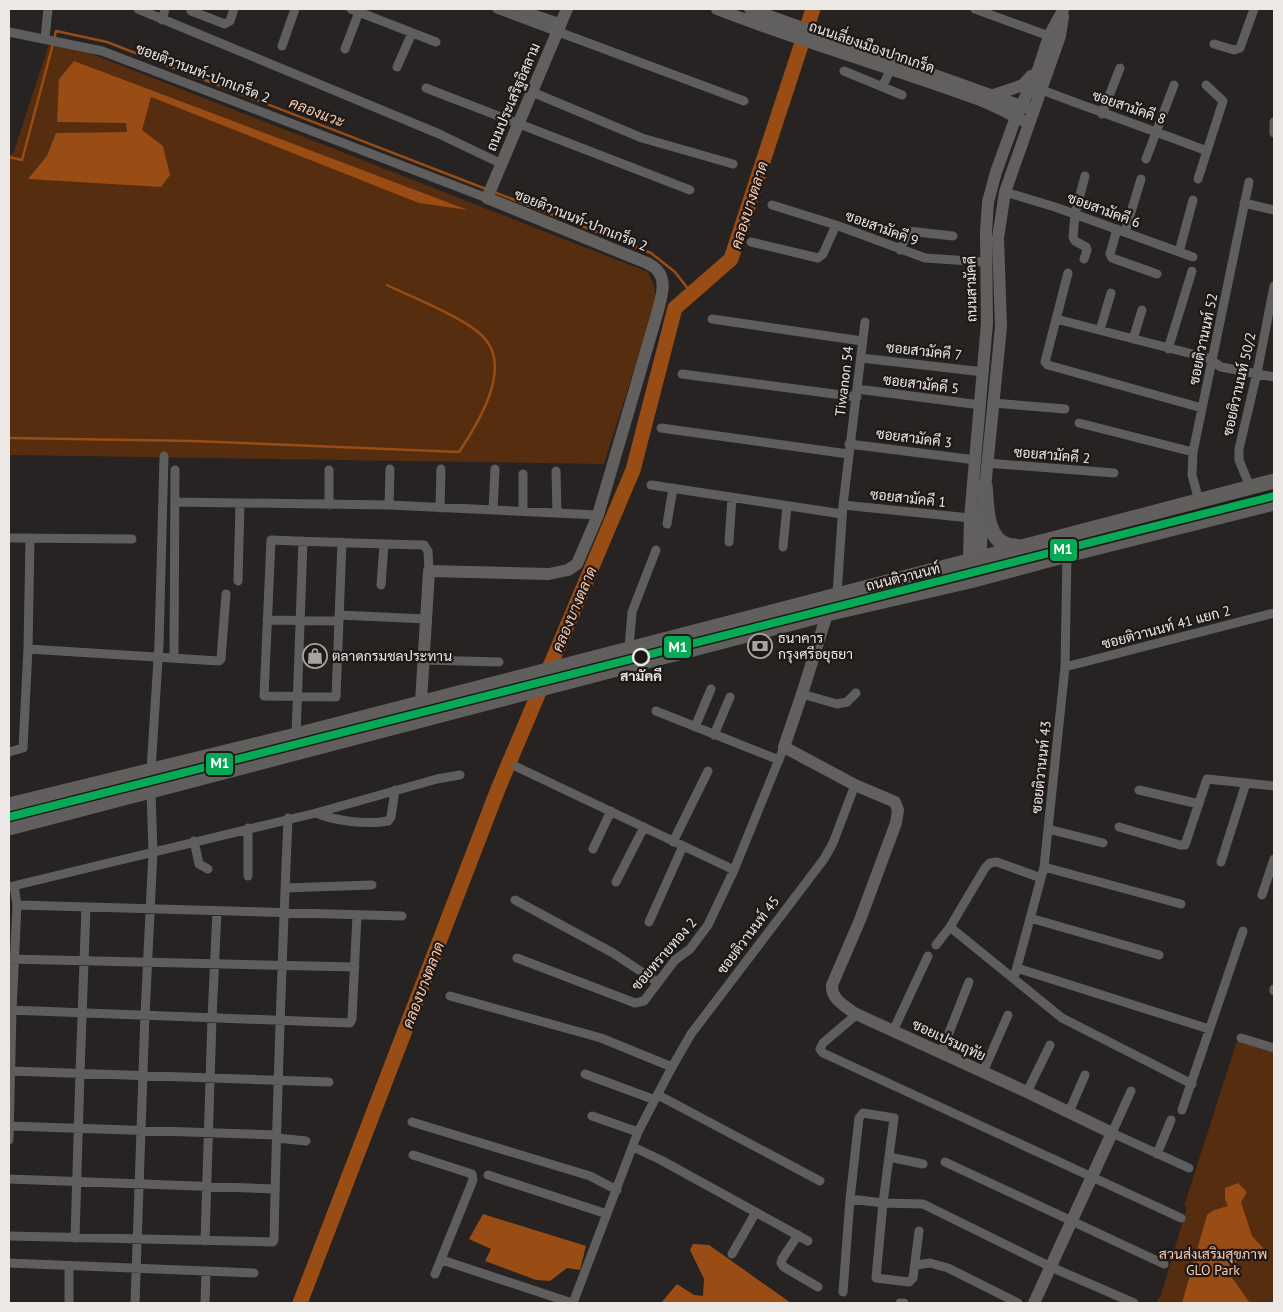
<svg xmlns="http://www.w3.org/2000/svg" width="1283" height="1312" font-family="'PT Sans',Sarabun,sans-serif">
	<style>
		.green { fill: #562d0f }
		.water { fill: #994c13 }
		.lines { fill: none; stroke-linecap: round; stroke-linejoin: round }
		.stream { stroke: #994c13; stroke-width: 2.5 }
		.river { stroke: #994c13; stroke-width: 15 }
		.street { stroke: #5f5e5e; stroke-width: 9 }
		.secondary { stroke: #62605f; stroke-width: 12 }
		.primary { stroke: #615e5e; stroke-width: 15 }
		.metro-1-casing { stroke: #1e1916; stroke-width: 11 }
		.metro-1 { stroke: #06aa56; stroke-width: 8 }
		.stop-dot { fill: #1e1916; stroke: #ebe8e6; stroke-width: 2.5 }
		.labels { text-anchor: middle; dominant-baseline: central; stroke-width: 4.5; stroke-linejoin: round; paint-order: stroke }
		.street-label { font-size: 14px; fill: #ebe8e6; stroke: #1e1916 }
		.poi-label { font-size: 14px; fill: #ebe8e6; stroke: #1e1916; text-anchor: start }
		.stop-label { font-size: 14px; font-weight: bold; fill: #ebe8e6; stroke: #1e1916 }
		.park-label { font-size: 14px; fill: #f8caaf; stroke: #1e1916 }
		.water-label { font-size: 15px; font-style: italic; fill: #f8cab0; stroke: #1e1916 }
		.line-badge { stroke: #1e1916; stroke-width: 2 }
		.badge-label { font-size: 14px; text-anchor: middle; font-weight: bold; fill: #fff }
	</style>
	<rect width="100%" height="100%" fill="#262322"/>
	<path class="green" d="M50,41L84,51L648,272L654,284L656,300L604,464L9,455V154H13Z
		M1237,1041L1274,1052V1303H1156L1161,1295L1187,1207L1184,1206Z"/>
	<path class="water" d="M74,61L468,210L419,203L151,97L142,130L163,146L170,175L161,187L28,179L47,156L56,133L127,132L126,123L57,122L59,79Z
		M1238,1183L1247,1192L1241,1202L1252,1236L1264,1249L1238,1258L1230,1275L1250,1303H1182L1207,1215L1214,1210L1228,1206L1225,1199V1188Z
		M483,1214L586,1246L580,1270L567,1268L550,1281L536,1280L485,1261L491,1249L469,1239Z
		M693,1244L709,1245L791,1303H661L677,1284L694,1295L703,1296L704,1279L690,1250Z"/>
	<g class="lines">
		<path class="stream" d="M54,39L56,31L107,42L486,189
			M9,157L22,160L53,44
			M494,192L651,253L675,272L692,294
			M9,438L194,441L459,452C477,425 511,371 486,340C471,320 411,297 387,285"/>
		<path class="river" d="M300,1303L498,789L633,470L675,308L731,259L813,9"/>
		<path class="street" d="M138,9L437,133L502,164
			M351,9L436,42
			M497,9L744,101
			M519,9L561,23
			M975,9L1049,36
			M191,11L225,24L230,21L234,9
			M162,20L165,9
			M9,32L102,51L487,198
			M45,38L48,9
			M1214,44L1234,50L1240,48L1254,9
			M282,46L295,9
			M345,49L359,12
			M397,67L412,33
			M844,71L902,95
			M882,87L891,69
			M426,88L690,190
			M1042,90C1097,111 1152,130 1207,151
			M532,92L642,138L733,164
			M1102,114L1120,68
			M1274,122V133
			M1146,159L1174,85
			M1198,179L1223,101L1206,85
			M1005,192L1055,207L1193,257
			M1244,203L1274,210
			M772,205L836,225L925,258L985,262
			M1117,229L1110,254L1112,258L1157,274
			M1125,232L1141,179
			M751,242L818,258L823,254L836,225
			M900,250L908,231L953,236
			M1179,252L1193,200
			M1084,259L1087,250L1086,247L1075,241L1073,237L1075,214L1085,176
			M1068,273L1045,362L1048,365L1202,408
			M712,319L862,341
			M1056,319L1208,358L1221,367L1274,377
			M1100,330L1111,293
			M1133,339L1142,310
			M1168,349L1192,271
			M861,358L984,372
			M682,374L857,397
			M857,389L981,405
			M993,403L1065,409
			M1079,423L1193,452
			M661,428L848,454
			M849,444L976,460
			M987,463L1114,473
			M556,471L557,513
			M651,485L842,514
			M1250,487L1239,460V449L1257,373L1274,286
			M1199,501L1192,475L1193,452L1249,182
			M175,502L389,505L598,515
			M329,505V470
			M389,505L390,469
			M843,505L970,518
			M440,508L441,469
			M493,510L495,469
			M523,511V474
			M667,524L673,488
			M9,538L132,539
			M342,542L336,697L264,696L271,540C322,542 373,544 424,545L428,551L429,571
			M729,542L732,497
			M783,547L787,506
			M238,581L240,503
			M381,585L384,544
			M837,594L843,505L865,322
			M339,615L426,619
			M267,620L339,621
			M629,648L632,612L656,550
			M28,649L219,661L221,659L226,594
			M174,658L175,470
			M424,660L499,662
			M1065,667L1274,613
			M802,694L837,704L847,702L856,693
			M656,711L779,760
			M695,727L711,689
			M296,735L303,541
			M714,735L730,697
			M9,752L23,748L28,649L30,538
			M517,767L734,870
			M151,770L159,644L164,456
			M1139,790L1199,804
			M316,813C335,821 367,825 388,821L391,817L395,790
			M1119,827L1180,845H1185L1207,779L1274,786
			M1048,829L1103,843
			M194,841L199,864L208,869
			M673,842L708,771
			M593,849L611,811
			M1221,862L1246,783
			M1044,867L1181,904
			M248,876V828
			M616,882L644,827
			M9,887L316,813L437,779L460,775
			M285,888L372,885
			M1262,895L1274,859
			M515,900L613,953L657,982
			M17,905L402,916
			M1030,918L1159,955
			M649,922L683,846
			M950,927L1062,1018L1192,1084
			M936,945L950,927L985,868L990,863L997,862L1041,878
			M517,958L635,1003L644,1001L675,960L690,949L708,925L734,870L784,747
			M9,959L355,967
			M1017,968L1209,1029
			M1014,978L1044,867L1065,667L1067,555
			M1274,991V989
			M450,996L601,1038L672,1067
			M9,1010L350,1023L352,1019L357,915
			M857,1014L823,1043L820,1049L823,1053L1181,1218
			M893,1031L928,956
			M1241,1038L1274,1048
			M941,1053L969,982
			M9,1071L329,1082
			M983,1072L1008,1015
			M585,1074L655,1100
			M1131,1091L1112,1133L1189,1168
			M1027,1092L1050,1045
			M658,1095L820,1181
			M1182,1110L1243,931
			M1069,1112L1085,1075
			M592,1116L638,1132
			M412,1122L590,1176L617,1190
			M9,1126L277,1135
			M277,1138L306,1141
			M9,1140L12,1010L17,905L14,886
			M633,1147L661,1160L808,1241
			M1157,1154L1171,1120
			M413,1155L472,1174L473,1180L435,1274
			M889,1157L923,1164
			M945,1162L1164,1264
			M488,1175L607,1214
			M9,1179L275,1189
			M850,1199L883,1203L923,1204L1051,1267L1134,1303
			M798,1235L782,1259L781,1263L784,1267L818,1287
			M9,1236L273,1242L274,1240C277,1099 282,959 288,818
			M75,1238L80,1073L86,907
			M205,1241L212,1018L217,911
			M732,1254L756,1212
			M442,1260L572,1303
			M9,1263L254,1273
			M916,1265L930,1263L948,1268L1018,1303
			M843,1292L850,1199L859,1118L863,1113L894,1118L883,1203L876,1278L909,1282L913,1278L919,1231
			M69,1303V1266
			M135,1303L145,1015L153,852L151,791
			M205,1303L206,1271
			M573,1303L638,1132L672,1067L691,1034L824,859L833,843L855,785
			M900,1303H904"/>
		<path class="secondary" d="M717,9C804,43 894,68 980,100C995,106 1008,113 1022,120
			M750,9L1027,108
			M994,95L1023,85L1031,76
			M980,579L982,518L1001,327L998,238L1005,192L1060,36L1063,16
			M970,581L969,560L970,518L987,323L986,232L988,202L996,172L1016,117L1038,70L1049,36L1063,10
			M827,614L802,694L784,747L855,785L895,802L898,810L896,823L860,920L832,985C831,999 844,1005 854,1013L1027,1092L1112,1133L1034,1303
			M421,702L429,571L549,574L568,570L577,564L598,515L657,314C660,301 668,281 657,270C655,267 650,265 647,263L487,198L567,9"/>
		<path class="primary" d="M985,485C987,503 985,539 1008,545C1011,546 1016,546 1020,547
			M9,805L296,735L980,558L1274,481
			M9,828L827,614L970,581L1067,555L1274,503"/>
		<defs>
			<path id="metro-1" d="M9,817L1274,496"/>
		</defs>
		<use href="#metro-1" class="metro-1-casing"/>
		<use href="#metro-1" class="metro-1"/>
	</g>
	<defs>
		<symbol id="bank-ring" viewBox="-11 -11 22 22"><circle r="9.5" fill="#1e1916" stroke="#a6a3a1" stroke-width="1.5"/><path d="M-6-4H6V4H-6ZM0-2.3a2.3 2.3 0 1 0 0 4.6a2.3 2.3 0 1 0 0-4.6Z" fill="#a6a3a1"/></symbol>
		<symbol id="shop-ring" viewBox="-11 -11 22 22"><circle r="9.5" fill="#1e1916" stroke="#a6a3a1" stroke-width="1.5"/><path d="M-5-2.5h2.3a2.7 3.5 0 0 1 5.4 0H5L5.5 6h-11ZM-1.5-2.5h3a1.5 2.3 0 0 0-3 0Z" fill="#a6a3a1"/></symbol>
	</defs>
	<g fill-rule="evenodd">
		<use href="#bank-ring" x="746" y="632" width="28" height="28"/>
		<use href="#shop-ring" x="301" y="642" width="28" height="28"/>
	</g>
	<circle class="stop-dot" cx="641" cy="657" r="8"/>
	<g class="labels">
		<g class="street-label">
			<text transform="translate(872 47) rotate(19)">ถนนเลี่ยงเมืองปากเกร็ด</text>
			<text transform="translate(203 73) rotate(21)">ซอยติวานนท์-ปากเกร็ด 2</text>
			<text transform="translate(513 97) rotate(-67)">ถนนประเสริฐอิสลาม</text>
			<text transform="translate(1129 107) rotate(19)">ซอยสามัคคี 8</text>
			<text transform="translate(1104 210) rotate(20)">ซอยสามัคคี 6</text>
			<text transform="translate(581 220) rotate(22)">ซอยติวานนท์-ปากเกร็ด 2</text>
			<text transform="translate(882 228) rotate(20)">ซอยสามัคคี 9</text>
			<text transform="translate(971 289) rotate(-91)">ถนนสามัคคี</text>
			<text transform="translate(1203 339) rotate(-78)">ซอยติวานนท์ 52</text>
			<text transform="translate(924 351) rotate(6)">ซอยสามัคคี 7</text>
			<text transform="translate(844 381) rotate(-83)">Tiwanon 54</text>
			<text transform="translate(921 384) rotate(7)">ซอยสามัคคี 5</text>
			<text transform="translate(1239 384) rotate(-77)">ซอยติวานนท์ 50/2</text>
			<text transform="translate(914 438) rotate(7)">ซอยสามัคคี 3</text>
			<text transform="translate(1052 455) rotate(5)">ซอยสามัคคี 2</text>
			<text transform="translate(908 498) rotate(6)">ซอยสามัคคี 1</text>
			<text transform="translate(903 577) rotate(-14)">ถนนติวานนท์</text>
			<text transform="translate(1166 627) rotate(-15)">ซอยติวานนท์ 41 แยก 2</text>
			<text transform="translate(1041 767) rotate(-84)">ซอยติวานนท์ 43</text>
			<text transform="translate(748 935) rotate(-53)">ซอยติวานนท์ 45</text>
			<text transform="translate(664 954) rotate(-49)">ซอยทรายทอง 2</text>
			<text transform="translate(949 1040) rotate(25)">ซอยเปรมฤทัย</text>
		</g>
		<g class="poi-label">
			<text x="778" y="638">ธนาคาร<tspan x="778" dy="16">กรุงศรีอยุธยา</tspan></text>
			<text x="332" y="656">ตลาดกรมชลประทาน</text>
		</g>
		<g class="stop-label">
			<text x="641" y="676">สามัคคี</text>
		</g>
		<g class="park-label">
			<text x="1213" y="1254">สวนส่งเสริมสุขภาพ<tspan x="1213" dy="16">GLO Park</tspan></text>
		</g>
		<g class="water-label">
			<text transform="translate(317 112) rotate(21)">คลองแวะ</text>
			<text transform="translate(749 205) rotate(-72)">คลองบางตลาด</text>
			<text transform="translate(574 609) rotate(-67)">คลองบางตลาด</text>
			<text transform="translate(423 985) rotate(-69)">คลองบางตลาด</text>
		</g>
	</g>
	<g class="line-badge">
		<rect x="1049" y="538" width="29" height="24" rx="5" fill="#06aa56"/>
		<rect x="663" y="635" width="29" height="24" rx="5" fill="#06aa56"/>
		<rect x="205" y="752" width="29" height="24" rx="5" fill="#06aa56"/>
	</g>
	<g class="badge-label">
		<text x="1063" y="554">M1</text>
		<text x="678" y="652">M1</text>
		<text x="220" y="768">M1</text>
	</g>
	<rect width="1283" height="1312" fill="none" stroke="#ebe8e6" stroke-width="20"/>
</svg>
